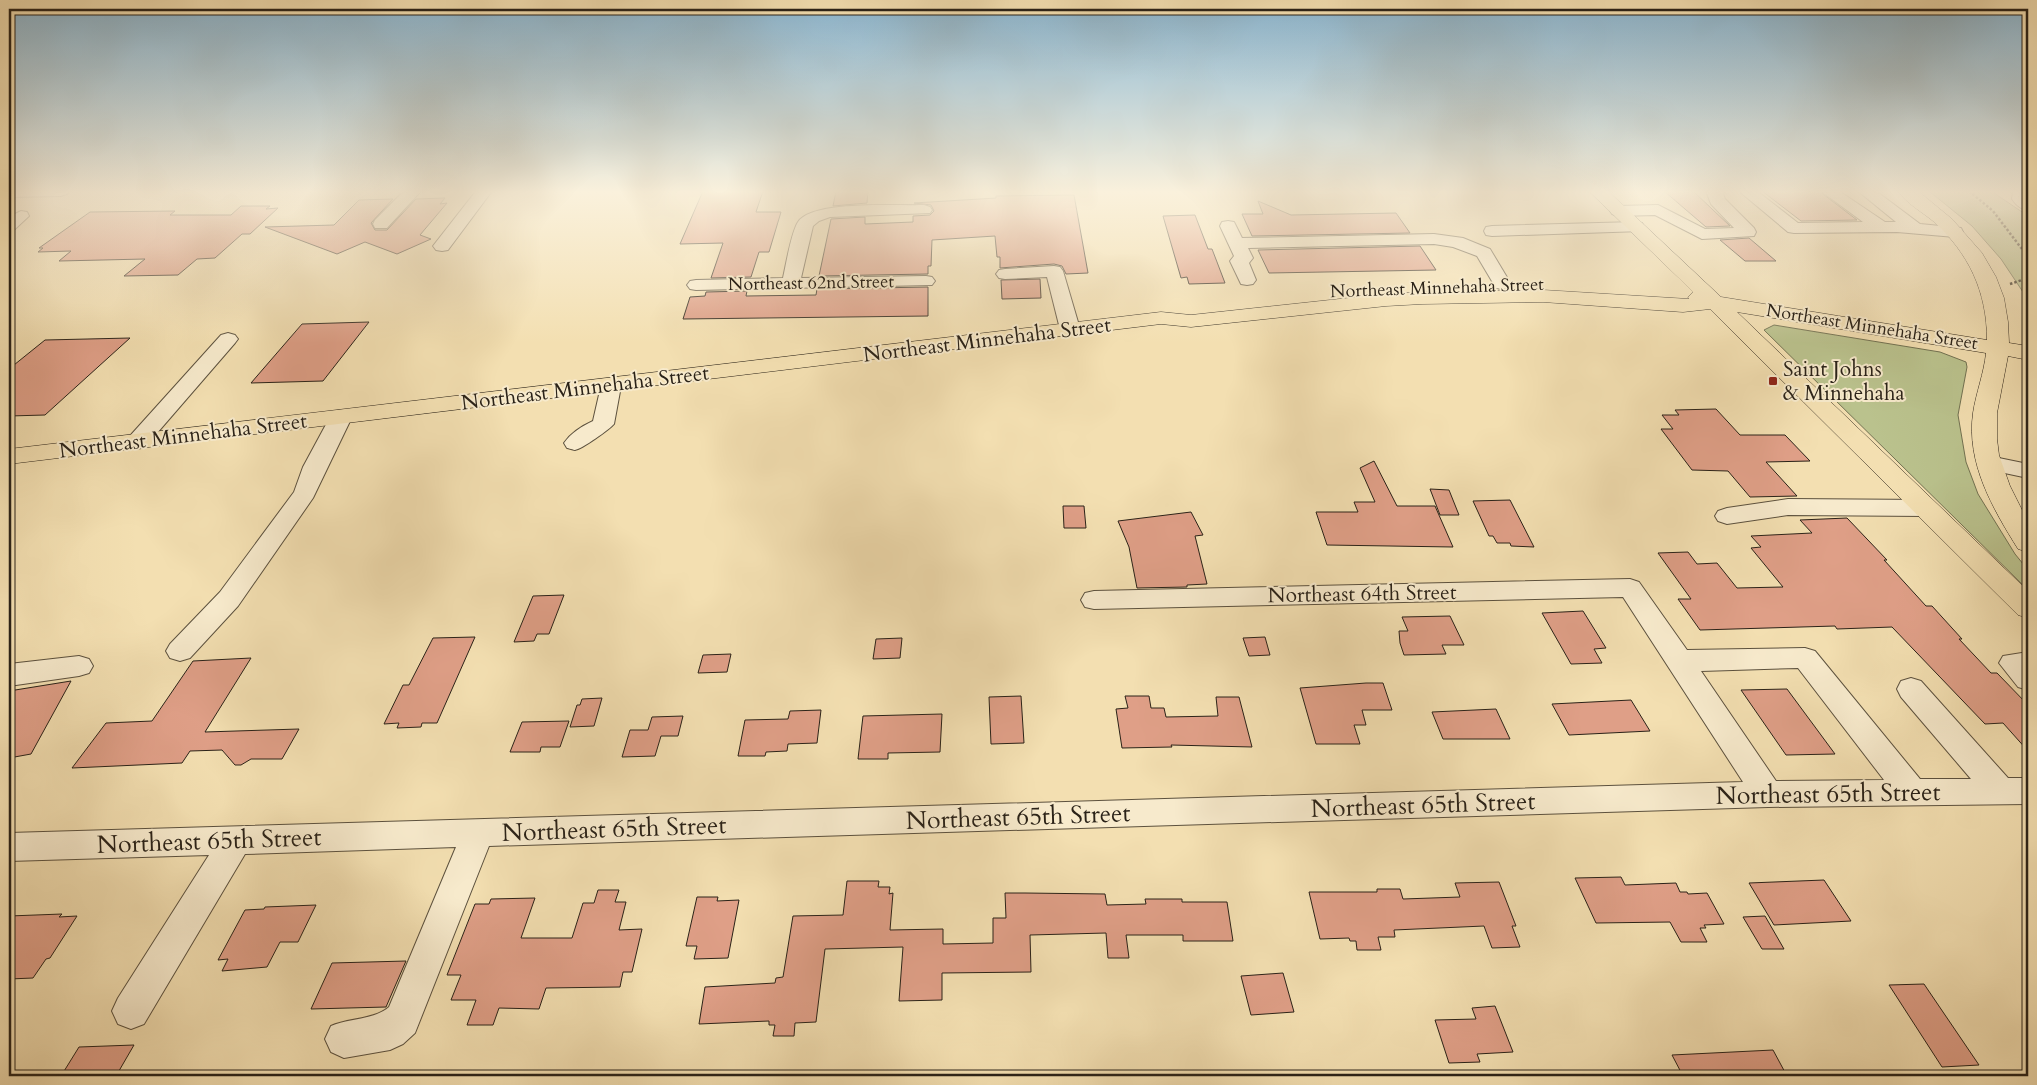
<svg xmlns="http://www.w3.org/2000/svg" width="2037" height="1085" font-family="Cardo,serif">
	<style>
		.green { fill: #bac28d; stroke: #727252 }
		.building { fill: #df9f87; stroke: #2a2218 }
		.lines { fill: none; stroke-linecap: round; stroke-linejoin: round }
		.minor-casing { stroke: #5c513e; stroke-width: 2 }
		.major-casing { stroke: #2a2218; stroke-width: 1 }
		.path { stroke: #2a2218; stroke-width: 2.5; stroke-dasharray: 2.5 2; stroke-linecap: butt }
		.minor { fill: #f7eacc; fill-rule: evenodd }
		.major { fill: #f3dfb1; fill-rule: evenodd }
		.poi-dot { fill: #8f2418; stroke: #f7eacc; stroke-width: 2 }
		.labels { text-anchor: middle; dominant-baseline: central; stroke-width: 4; stroke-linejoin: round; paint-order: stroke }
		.far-street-label { font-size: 18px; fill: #2a2218; stroke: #f7eacc }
		.street-label { font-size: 21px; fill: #2a2218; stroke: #f7eacc }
		.poi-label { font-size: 21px; fill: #2a2218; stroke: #f7eacc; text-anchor: start }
		.near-street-label { font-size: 25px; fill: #2a2218; stroke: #f7eacc }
	</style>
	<rect width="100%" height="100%" fill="#f3dfb1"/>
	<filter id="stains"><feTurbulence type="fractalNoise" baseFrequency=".004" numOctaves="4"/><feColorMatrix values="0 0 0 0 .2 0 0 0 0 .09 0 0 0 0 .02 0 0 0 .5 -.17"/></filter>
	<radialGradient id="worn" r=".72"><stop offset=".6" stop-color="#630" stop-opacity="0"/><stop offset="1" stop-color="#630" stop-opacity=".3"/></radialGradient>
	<path class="green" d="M1929,191H1991L2028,216V324L2023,292L2001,259L1972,226Z
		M1774,325L1940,352L1966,362L1967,367L1958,415L1966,462L1978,494L2015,554L2028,570V590L1764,330Z"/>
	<path class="building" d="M703,191H763L756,212H781L769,252H759L751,277L711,278L723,243L680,244Z
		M836,191H868L867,203L833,206Z
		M1664,191H1693L1730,226L1706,227Z
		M1762,191H1819L1857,220L1801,221Z
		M1074,195L1088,273L1066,274L1062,266L1054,264L1000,268V257H997L995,236L932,240L931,266H928V274L819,276L831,219L865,217V224L913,222V216L930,215L934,211L931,205L914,203L996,198V196Z
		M445,198L440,204L447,203L420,235L431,239L397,254L365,242L337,254L265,227L334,225L359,200L393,199L371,223L375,230H387L416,199Z
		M1258,201L1291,215L1396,213L1410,233L1252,236L1242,214H1263Z
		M241,206H270L266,209L278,208L250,234H242L215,258L197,259L178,275L124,276L145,259L59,261L71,251L38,252L43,248H39L90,212L175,211L170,215H231Z
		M1195,215L1208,249H1212L1217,262L1225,283L1189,284L1187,277L1181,278L1163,216Z
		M1749,238L1776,261H1745L1720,240Z
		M1420,246L1436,270L1269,273L1258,250Z
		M1040,279L1041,298L1002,299L1001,280Z
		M928,287V316L683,319L690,297L705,296L706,292L747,291L746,296L816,295L817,289Z
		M369,322L323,381L251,383L302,324Z
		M130,338L45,415L9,416V369L45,340Z
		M1716,409L1740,435H1785L1810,461L1766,462L1797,496L1750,497L1728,471L1692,470L1661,429H1673L1662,415H1679L1675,410Z
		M1374,461L1397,506H1435L1453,547L1327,545L1316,512H1358L1354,502H1375L1360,468Z
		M1430,489L1449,490L1459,515H1440Z
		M1510,500L1534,547L1511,546L1510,543H1497L1493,536H1489L1473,501Z
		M1063,506H1084L1086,528H1064Z
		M1191,512L1203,535L1195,536L1207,584L1187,585V587L1137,588L1129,547L1118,521Z
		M1847,518L1887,560H1884L1926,606H1932L1962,639H1959L1991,673H1997L2028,705V751L2003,723L1985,724L1892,627L1837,629L1835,626L1700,630L1678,599H1691L1658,553L1688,552L1697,564L1717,563L1737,588L1783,587L1751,548L1761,547L1751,536L1812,533L1800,520Z
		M564,595L549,634H537L534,641L514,642L533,596Z
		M1583,611L1606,648L1594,649L1602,663L1571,664L1542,613Z
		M1450,616L1464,645H1442L1446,654L1404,655L1400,643L1399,631H1408L1402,617Z
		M475,637L437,723H422L421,727L397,728L399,723L384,724L403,685H409L433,638Z
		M1265,637L1270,655L1249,656L1243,638Z
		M902,638L900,658L873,659L876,639Z
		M731,654L727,672L698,673L703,655Z
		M251,658L205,732L299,729L282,759H251L241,765H235L222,750L190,751L182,763L72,768L106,723L152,721L193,661Z
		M71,681L31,754L9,758V691Z
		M1366,683H1383L1392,710H1362L1366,725H1354L1360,744H1316L1300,688Z
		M1787,689L1835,754L1786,755L1741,690Z
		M1021,696L1024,743L991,744L989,697Z
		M1125,696H1149L1151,708H1164L1166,717L1218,716L1216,697H1239L1252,747L1171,745L1172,747L1122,748L1116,709L1128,708Z
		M602,698L594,726L570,727L577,705H580L582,699Z
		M1631,700L1650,731L1569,735L1552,704Z
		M1496,709L1510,739H1443L1432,712Z
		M821,710L817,743L788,744L787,751L766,752L765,756H738L745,720L788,719L790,711Z
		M942,714L940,752L888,753V759H858L863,716Z
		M683,716L678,736H661L655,756L622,757L630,730H648L652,717Z
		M569,721L560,747H541L540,752H510L522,722Z
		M1621,877L1625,885L1676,883L1680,892H1687L1688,894L1707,893L1724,924L1704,925L1706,928H1700L1707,942H1681L1670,922L1596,923L1575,878Z
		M1824,880L1851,921L1774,925L1749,883Z
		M847,881H879L878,887H890L889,894L893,893L890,930L943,929V944L993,943V918H1006L1005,893H1025L1105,894L1107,905L1146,904L1145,899H1182V902H1227L1233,941H1183V935H1126L1129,958H1108L1106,933L1030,935L1031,972L942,973V1000L899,1001L903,947L825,949L816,1022L795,1023L794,1036H773L775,1025H769V1021L699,1024L705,987L775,983L776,978L783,977L793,916L843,915Z
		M1499,882L1516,926H1512L1520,947L1492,948L1484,926L1394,930L1395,937H1378L1381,950H1357L1356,941H1350L1349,938L1320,939L1309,892H1377V889H1400L1403,899L1460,897L1455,883Z
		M598,890H619L615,902H626L619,930L642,929L632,972H623L620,987L546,988L539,1009L499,1008L493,1025H467L476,1000H451L461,975H447L475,904H489L491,899L535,898L521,938H572L583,903H594Z
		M697,897H718L717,901L739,900L728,958L694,959L697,946H686Z
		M316,905L298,942H280L267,967L222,971L228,959L218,960L245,910L264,909L265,907Z
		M62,914L59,917L77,916L50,958L46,959L33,978L9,979V916Z
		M1765,916L1784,949H1762L1743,917Z
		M406,961L386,1007L311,1009L332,963Z
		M1283,973L1294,1012L1251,1015L1241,976Z
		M1924,984L1979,1065L1942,1067L1889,985Z
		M1495,1006L1513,1052L1477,1054L1480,1062L1449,1063L1435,1020L1476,1019L1472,1008Z
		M134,1045L116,1076H61L79,1047Z
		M1773,1050L1787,1076H1683L1672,1055Z"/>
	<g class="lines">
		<defs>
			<path id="minor" d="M9,191H69L67,194L61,196L9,197Z
				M404,191H421L387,228H375L373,224L375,220Z
				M476,191H492L448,250L442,251L436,250L433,246Z
				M1706,191H1722L1725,199L1754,228L1756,232L1754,236L1702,239L1655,215L1618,216L1612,214L1610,211L1612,208L1618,206L1658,205L1705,229L1734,228L1711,204Z
				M1739,191H1757L1798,223L1863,222L1821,191H1839L1885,222H1896L1858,191H1876L1920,224L1961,228L1963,232L1961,236L1955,237L1897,232L1794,233L1788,232Z
				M2013,191H2028V211C2021,209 2016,205 2012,199Z
				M924,205L930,207L932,210L930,213L830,217L819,221L813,226L801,278L926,276L932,277L935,281L932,285L696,290L690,289L687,285L690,281L696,280L783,278C786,265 791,233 798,222C812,200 897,206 924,205Z
				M21,211L27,212L29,216L15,229L9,230V217Z
				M1228,221L1234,222L1242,238L1434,234L1463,238L1490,249L1511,284L1508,288L1502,289L1496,288L1477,256L1453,247L1434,244L1248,248L1253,258L1249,263L1256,280L1253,284L1247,285L1241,284L1230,261L1234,256L1220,226L1222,222Z
				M1636,222L1642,223L1644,227L1642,231L1492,236L1486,235L1484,231L1486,227L1492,226Z
				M1054,266L1060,267L1063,271L1080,329L1077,333L1070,335L1063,333L1060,329L1047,277L1005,279L999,278L996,274L999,270L1005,269Z
				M228,333L235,335L238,339L235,343L145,447L137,449L129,447L126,442L129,437L221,335Z
				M611,380L618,382L621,386L614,424C610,429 582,449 575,450C574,450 568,448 567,448L564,443C571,433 582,426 593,421L601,386L604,382Z
				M341,410L349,412L352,417L313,498L238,606L190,658L180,661L170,658L166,651L170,644L220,592L294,492L303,467L330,417L333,412Z
				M1989,456L2028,464V478L1981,468L1978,463L1981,458Z
				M1788,499L1926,500L1935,503L1938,508L1935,513L1926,516L1788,515L1727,524L1718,521L1715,516L1718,511L1727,508Z
				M1630,579L1639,582L1687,650L1805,648L1815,651L1920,779H1971L1901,697L1897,689L1901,681L1911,678L1921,681L2008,778H2028V804L1768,807L489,846L415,1033L403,1044L390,1050L344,1058L331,1052L325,1039L331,1026C349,1018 374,1020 389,1007L456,847L245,854L144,1024L131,1029L118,1024L112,1011L118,998L209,855L9,861V833L1743,782L1623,597L1094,609L1085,607L1081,600L1085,593L1094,591ZM1798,668L1884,780L1776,781L1701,671Z
				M2028,652V690L2018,687L1999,663L2003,656Z
				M79,656L89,659L93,666L89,673L79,676L9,686V664Z"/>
			<path id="major" d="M1589,191H1608L1721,297L1987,340C1987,292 1969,253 1933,221C1922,212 1906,203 1898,191H1918L1952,219L1982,253L1996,277L2004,298L2008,322L2009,343L2028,346V360L2008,356L1997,413V439L1999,455L2010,486L2028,522V552L2018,549C1993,509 1966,463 1973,413C1976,393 1984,373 1986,353L1737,312L2028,591V618L2018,615L1710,309L1683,312L1543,302L1422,304L1386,306L1191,327L1161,324L9,464V449L1161,312L1191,315L1386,294L1422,292L1543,290L1689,299L1688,297L1693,292Z"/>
		</defs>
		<use href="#minor" class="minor-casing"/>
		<use href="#major" class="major-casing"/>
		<path class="path" d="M1969,191L1993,211L2028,257
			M2010,284L2028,278"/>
		<use href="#minor" class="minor"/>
		<use href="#major" class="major"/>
	</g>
	<linearGradient id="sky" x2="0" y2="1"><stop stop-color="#8ab7d3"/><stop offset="0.56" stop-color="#faf1dc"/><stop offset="1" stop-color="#faf1dc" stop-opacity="0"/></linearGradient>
	<rect width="2037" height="343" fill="url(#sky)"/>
	<rect class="poi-dot" x="1768" y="376" width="10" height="10" rx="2.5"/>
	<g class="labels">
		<g class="far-street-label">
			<text transform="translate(811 283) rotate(-1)">Northeast 62nd Street</text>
			<text transform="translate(1437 288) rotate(-2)">Northeast Minnehaha Street</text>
			<text transform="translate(1872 327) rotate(9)">Northeast Minnehaha Street</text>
		</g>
		<g class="street-label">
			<text transform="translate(987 340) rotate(-7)">Northeast Minnehaha Street</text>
			<text transform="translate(585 388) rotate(-7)">Northeast Minnehaha Street</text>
			<text transform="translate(183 436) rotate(-7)">Northeast Minnehaha Street</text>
			<text transform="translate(1362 594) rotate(-1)">Northeast 64th Street</text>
		</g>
		<g class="poi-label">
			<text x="1783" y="369">Saint Johns<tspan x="1783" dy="24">&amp; Minnehaha</tspan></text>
		</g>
		<g class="near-street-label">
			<text transform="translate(1828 794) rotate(-1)">Northeast 65th Street</text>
			<text transform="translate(1423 805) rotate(-2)">Northeast 65th Street</text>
			<text transform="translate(1018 817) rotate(-2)">Northeast 65th Street</text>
			<text transform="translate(614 829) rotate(-2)">Northeast 65th Street</text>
			<text transform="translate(209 841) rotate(-2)">Northeast 65th Street</text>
		</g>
	</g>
	<rect width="2037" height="1085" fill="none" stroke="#f3dfb1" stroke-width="30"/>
	<rect x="10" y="10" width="2017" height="1065" fill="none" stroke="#2a2218" stroke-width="2.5"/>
	<rect x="15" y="15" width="2007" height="1055" fill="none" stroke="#2a2218"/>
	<rect width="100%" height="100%" filter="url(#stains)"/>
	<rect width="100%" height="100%" fill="url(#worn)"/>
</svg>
